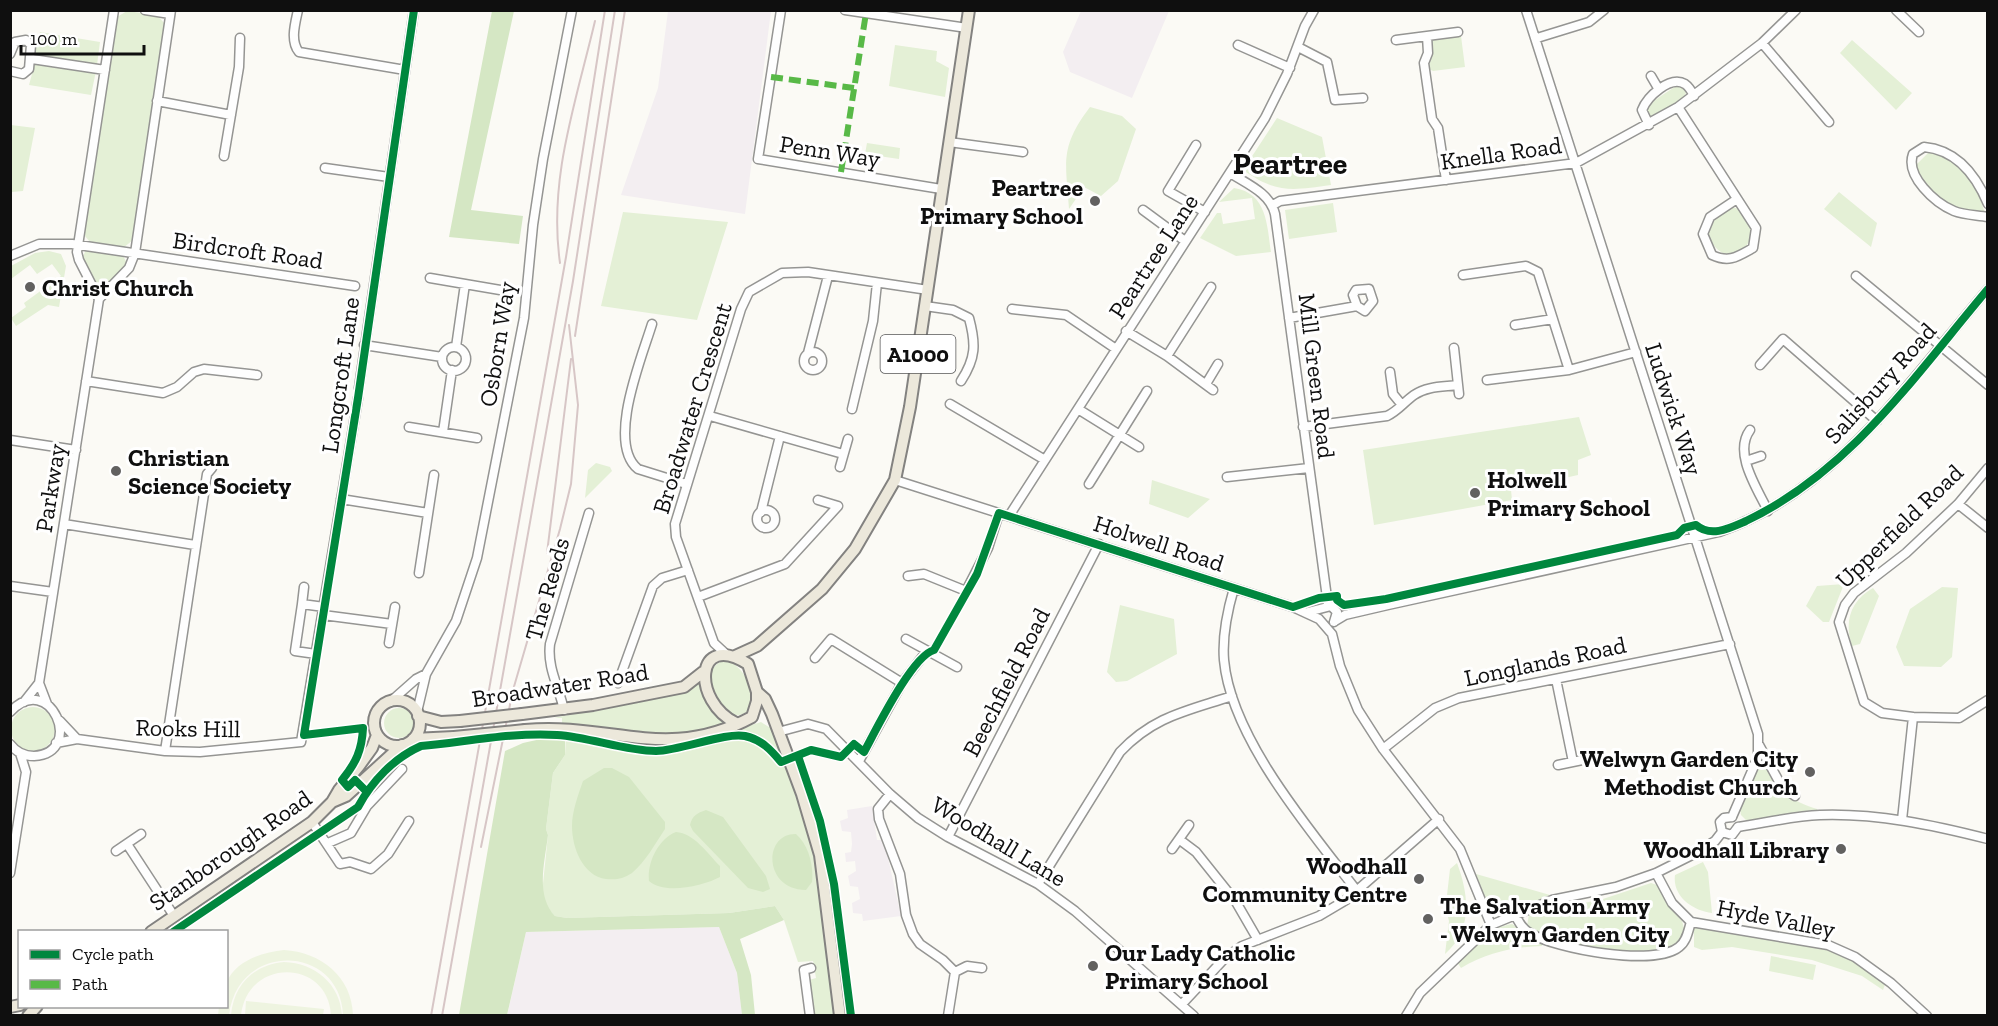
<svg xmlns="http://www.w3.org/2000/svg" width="1998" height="1026" font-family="'Zilla Slab',serif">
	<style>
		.industrial { fill: #f3eef1 }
		.green { fill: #e4f0d6 }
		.forest { fill: #d5e7c4 }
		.pitch { fill: #eef4e0 }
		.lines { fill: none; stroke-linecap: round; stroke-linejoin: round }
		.minor-casing { stroke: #959593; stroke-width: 11 }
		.major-casing { stroke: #838280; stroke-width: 14 }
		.minor { stroke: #fefefe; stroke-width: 8 }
		.major { stroke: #ece8db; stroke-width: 10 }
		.rail { stroke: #d7c6c6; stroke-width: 2 }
		.major-bridge-casing { stroke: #838280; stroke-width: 14; stroke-linecap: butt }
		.major-bridge { stroke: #ece8db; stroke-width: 10 }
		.quiet { stroke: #58b947; stroke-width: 6; stroke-dasharray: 12 6; stroke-linecap: butt }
		.cycleway-casing { stroke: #fff; stroke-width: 11 }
		.cycleway { stroke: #00873e; stroke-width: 8 }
		.poi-dot { fill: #626160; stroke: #fff; stroke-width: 2 }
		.labels { text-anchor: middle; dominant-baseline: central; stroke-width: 6; stroke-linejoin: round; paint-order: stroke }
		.shield { fill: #fff; stroke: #575757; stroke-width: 1.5 }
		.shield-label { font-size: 22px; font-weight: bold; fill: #0f0f0f }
		.street-label { font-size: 24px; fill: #0f0f0f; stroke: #fff }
		.poi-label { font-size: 24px; font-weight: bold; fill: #0f0f0f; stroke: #fff; text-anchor: start }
		.district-label { font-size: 30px; font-weight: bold; fill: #0f0f0f; stroke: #fff }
	</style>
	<rect width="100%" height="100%" fill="#fbfaf5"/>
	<path class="industrial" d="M668,11H771L745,214L621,195L658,88Z
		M1081,11H1169L1132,98L1070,72L1063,52Z
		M872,806L877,840H884L901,916L863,921L862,914L853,913L852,903L860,899L858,887L850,886L848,876L856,871L855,861L846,862L845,853L851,852L852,844L851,832L842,831L840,821L848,818L847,810Z
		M719,927L737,973L742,1015L507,1016L526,932Z"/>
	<path class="green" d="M127,11L157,15L165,24L133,240L123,248L91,243L84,235L117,17Z
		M40,32L100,42L97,65L37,56L34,50Z
		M1461,36L1465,67L1433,71L1429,69L1431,40Z
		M1852,40L1912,93L1896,110L1840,53Z
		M895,45L937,51L936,61L949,68L945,97L889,86Z
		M35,63L96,71L91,95L29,85Z
		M1676,86H1682L1686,93C1682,104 1661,117 1650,117L1645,110L1649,104Z
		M1090,107L1122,116L1136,129L1118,181L1101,196L1084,187L1069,209C1066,162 1059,148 1090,107Z
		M1277,118L1322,137L1331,185C1294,190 1278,194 1246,172L1245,167Z
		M11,125L35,128L23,191L12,192L11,189Z
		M867,143L900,148L899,159L865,154Z
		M1930,151C1965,163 1976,179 1985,214C1950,208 1932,200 1915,166Z
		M1234,188C1267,193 1267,225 1271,252L1236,256L1200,238L1217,213H1221L1223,224L1255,219L1252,198L1219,202Z
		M1839,192L1877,223L1871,247L1824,209Z
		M1333,203L1337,232L1289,239L1285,210Z
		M1732,207L1739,209L1752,231C1747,262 1718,262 1708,235L1715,218Z
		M623,212L728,222L697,320L601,306Z
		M86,250L122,254L127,263L104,289H98L82,258Z
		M49,251L61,254L66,266L59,307L48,305L16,326L11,318L26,307L24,303L61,276L52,264L37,274L30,265L11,279V266L35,253Z
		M1579,417L1591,455L1578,460V475L1511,490L1512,500L1374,525L1363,450Z
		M596,463L610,467L612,471L585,498L588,470Z
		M1152,480L1210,499L1188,518L1149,504Z
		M1844,584L1829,622H1823L1806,606L1817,586Z
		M1942,587L1958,588L1952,657L1941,667L1904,666L1896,647L1910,609Z
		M1873,588L1879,596L1860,644L1852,646C1844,622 1850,601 1873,588Z
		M1120,605L1174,619L1177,654L1127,681L1116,682L1107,672Z
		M722,661C742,660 755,690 751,707C729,737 689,676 722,661Z
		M699,683L713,714L724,723C669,744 618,732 562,725V718H554L689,690Z
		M11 729a22 22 0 1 1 44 0a22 22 0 1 1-44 0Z
		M384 723a15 15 0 1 1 30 0a15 15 0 1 1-30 0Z
		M761,722L769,727L774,724L810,818L840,1015H813L809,980L816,978L813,961L798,962L784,920L775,906L729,913L567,918L555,916L545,905L542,893L548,835L546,829L553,773L565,755L566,733L656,746L705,740Z
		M1762,760C1785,789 1778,796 1817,809L1818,812L1749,823L1741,815L1740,810Z
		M1703,862L1708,872L1712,913C1694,911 1672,897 1675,875Z
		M1457,863C1469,895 1473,930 1445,954L1449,921L1446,910L1451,903L1447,895L1450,869Z
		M1476,874L1550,895L1503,915C1486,912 1482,888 1476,874Z
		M1651,883L1657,885L1671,909L1682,921L1684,928L1680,940C1657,963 1547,951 1527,926L1529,914L1554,904L1584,903L1603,899Z
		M1512,924L1543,943L1542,946C1512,947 1487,953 1461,968L1457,962C1472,947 1489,927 1512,924Z
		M1694,925L1827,948L1854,961L1886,982L1883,990L1862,976L1812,960L1732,947L1702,950L1694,947Z
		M1771,956L1816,965L1813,980L1769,971Z"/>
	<path class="forest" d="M492,11H514L471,210L523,216L519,244L449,237Z
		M554,736L565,740V755L553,773L546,829L548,835C545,862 535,895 555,916L567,918L729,913L775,906L784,920L740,939L751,975L755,1015H742L737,973L719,927L526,932L507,1015H459L505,751L523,743Z
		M604,768H612L629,777L665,822V829C655,844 646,861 632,873C623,879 616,880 606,879C583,876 572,848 572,826C572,812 578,795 583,781Z
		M706,810L723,817L766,876L770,889L763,892L748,888L693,831L690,825C692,816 697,813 706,810Z
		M676,832C694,833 708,854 720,866V877C703,886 664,895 649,881C647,863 658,839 676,832Z
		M796,834C809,845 814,867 812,882L806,890C763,890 763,833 796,834Z"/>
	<path class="pitch" d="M284,950C321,952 352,977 353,1015H343C340,944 238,941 229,1015H218L219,1007L226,1006C226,999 225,989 227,982C235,961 263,952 284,950Z
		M284,962C315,963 340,984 342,1015H331C328,959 248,957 241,1015H231C234,985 253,965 284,962Z
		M246,1001L324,1009L323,1015H245Z"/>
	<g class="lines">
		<defs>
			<path id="minor" d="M145,10L170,14
				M298,10C295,24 290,41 299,52L405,70
				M781,10L758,159L941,189
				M845,10L967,28
				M1526,10L1758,734V757L1732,817
				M1896,10L1919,32
				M1427,36L1428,53L1424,63L1432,119L1438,128L1446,180
				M1537,38L1589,22L1604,10
				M1396,40L1458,32
				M1762,43L1829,122
				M1238,45L1290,68
				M1298,47L1327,62L1335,100L1363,98
				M10,54L15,42L26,40L31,45L29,69L23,74L10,71
				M32,59L105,70
				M1651,76L1658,88
				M157,101L231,115
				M1678,107L1756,228L1753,248C1737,257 1729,263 1712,255L1703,234L1710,217L1737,199
				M1649,125L1642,110C1647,97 1670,75 1685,84C1688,86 1692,92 1694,96
				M949,142L1023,152
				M1196,145L1168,191L1205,212
				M224,156L239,67L240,38
				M325,168L389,177
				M1230,173C1247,184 1270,193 1275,214L1328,605
				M1988,204C1976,175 1957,150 1924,147L1913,154C1905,176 1935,203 1954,211C1964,215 1977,215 1988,217
				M1273,205L1280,201L1576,163L1678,107L1762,43L1796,10
				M1143,210L1185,241
				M10,256L39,244H72L355,286
				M1463,275L1526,266L1538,272L1569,370
				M1856,276L1988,385
				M430,278L506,291
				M99,299L79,260L77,252L114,10
				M925,306L953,310L969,318C976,344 976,358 961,381
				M1012,309L1066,315L1116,349
				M1289,318L1357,306L1353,295L1356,290L1369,289L1373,301L1365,311L1357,306
				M652,324C642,357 606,443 638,469L686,484
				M1515,325L1553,319
				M1126,331L1167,356L1213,390
				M364,345L442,357
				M456,347L465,284
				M442 359a12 12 0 1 1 24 0a12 12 0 1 1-24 0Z
				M1454,348L1459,394
				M804 361a9 9 0 1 1 18 0a9 9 0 1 1-18 0Z
				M808,353L828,276
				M1167,356L1211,287
				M1760,365L1783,339L1877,421
				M1390,372L1393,394L1402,405
				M1487,380L1569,370L1636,352
				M86,381L163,393L177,387L194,372L204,369L257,375
				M1206,384L1218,364
				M359,388L414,10
				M950,404L1045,460
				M852,409L873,321L877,283
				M1078,409L1139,447
				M710,416L843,454
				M409,427L477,438
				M1303,427L1387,416C1398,411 1404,402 1414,395C1427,386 1443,387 1458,385
				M1750,430C1733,453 1757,488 1768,511
				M443,432L452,370
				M10,440L76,450
				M1746,461L1761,456
				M840,467L848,439
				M1227,477L1309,468
				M895,480L1293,607L1319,619L1332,634L1340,666L1358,710L1383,749L1460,849L1491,925
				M1089,484L1147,391
				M341,499L428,513
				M1958,504L1988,528
				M757 519a9 9 0 1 1 18 0a9 9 0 1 1-18 0Z
				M761,512L780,436
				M1009,516L1265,118L1287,74L1305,26L1314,10
				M64,524L195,545
				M419,573L434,475
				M908,576L924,574L966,591L988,548L999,513
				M10,586L53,592
				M1234,588C1227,612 1222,635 1224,660C1231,738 1310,830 1357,891
				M698,597L785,564L838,506L818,500
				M302,604L304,587
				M1308,612L1331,606L1337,612L1334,622
				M323,615L392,624
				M1335,621L1345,615L1388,605L1719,532C1838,490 1909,381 1988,289
				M906,639L957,667
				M389,643L395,607
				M316,654L295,651L302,604L324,607
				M727,655L714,643L676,537L675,524L741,309L749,292L782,273L808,272L928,290
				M815,658L831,639L902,683
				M1556,679L1573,762
				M39,683L47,704
				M618,683L653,586L662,578L688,570
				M24,702L39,683L99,299L129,268L135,253L171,10
				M390,702L416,679L426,674
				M564,710C559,687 547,668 550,644L589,513
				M10,712C50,669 86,753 34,756C25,756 16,752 10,744
				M417,712L426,674L456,621L477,558L524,318L533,225L543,159L572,10
				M1913,717L1882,713L1864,702L1839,622L1845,605L1854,593L1906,553L1958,504L1988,468
				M60,721L77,739
				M778,732L808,724L826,729L890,794L918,818L948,837L1038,884L1075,911L1194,1016
				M56,743L77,739L165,751L200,752L301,742L358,398
				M1759,745L1782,787L1795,796
				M1383,749L1435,708L1459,698L1730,644
				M165,751L207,474L212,468
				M859,761L902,683L926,652
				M1558,765L1587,759
				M890,794L878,809L879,819L900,874L906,915L913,934L920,944L943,960L955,972L948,1016
				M1902,820L1913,717L1959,718L1988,700
				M312,822L340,864L350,862L371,869L388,854L409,821
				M1738,827C1765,823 1793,816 1820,815C1877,813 1933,825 1988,839
				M1722,832L1720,822L1724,818L1732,817
				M1722,832L1732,835L1738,827
				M948,837L1099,544
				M1180,840L1196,852L1236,902L1258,940
				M328,843L351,833L367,806L402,769
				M127,844L174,916
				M1172,849L1189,825
				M116,851L141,834
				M10,873L26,772L20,753
				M1656,873L1672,903L1691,922L1828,945L1855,957L1891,983L1927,1016
				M1038,884L1120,752C1154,716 1187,711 1232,696
				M1515,915C1519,922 1522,929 1530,933C1555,949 1655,967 1679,947C1687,941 1688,931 1691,922
				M955,972L967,966L982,968
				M1182,1004L1225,958L1242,946L1319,916L1346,900L1439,819
				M810,1016L804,970L811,968
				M1406,1016L1420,993L1491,925L1552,900L1616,887L1656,873L1696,853L1715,841L1722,832"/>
			<path id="major" d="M735,656L757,646L822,589L855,549L895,480L910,407L969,10
				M757,692L765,699L772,714L802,794L820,855L840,1016
				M374 723a23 23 0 1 1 46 0a23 23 0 1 1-46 0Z
				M522,714L593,705L684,687L703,672
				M418,716L441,722L460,721
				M525,730C611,722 667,763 752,717L757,701V692L748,664C694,630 692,702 736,723
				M413,739L454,737
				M332,802L346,796L402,745
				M151,932L312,822L332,802L339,790L359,766L372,748L377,735
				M10,1007L20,1005
				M28,1016L37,1006"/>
		</defs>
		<use href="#minor" class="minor-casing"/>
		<use href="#major" class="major-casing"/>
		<use href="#minor" class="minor"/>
		<use href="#major" class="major"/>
		<path class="rail" d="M560,263C548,179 576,102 595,21
			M575,336L625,10
			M547,553L571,359
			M481,847L513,690L560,529L571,484L578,405L569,325
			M431,1016L566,257L605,10
			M442,1016L573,281L615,10"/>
		<defs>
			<path id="major-bridge" d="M460,721L522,714
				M454,737L525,730"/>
		</defs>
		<use href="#major-bridge" class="major-bridge-casing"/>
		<use href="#major-bridge" class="major-bridge"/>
		<path class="quiet" d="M771,77L854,88
			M841,172L866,13"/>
		<defs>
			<path id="cycleway" d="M798,756L820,821L834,884L851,1016
				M366,791L355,780L348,787L342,780C356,763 362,750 363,728L304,735L358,398L414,10
				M173,932L358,807C372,781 394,758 421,746C465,742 513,732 557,735C590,737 624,751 656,751C682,750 726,732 745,736C762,740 771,750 781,762L811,750L841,757L854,744L864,752C876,730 912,656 934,650L977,574L999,513L1293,607L1319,598L1337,596V600L1344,605L1386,599L1677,535L1684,528L1696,525C1711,538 1730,528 1746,521C1851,471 1915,375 1988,289"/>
		</defs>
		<use href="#cycleway" class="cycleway-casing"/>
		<use href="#cycleway" class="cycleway"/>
	</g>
	<g class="poi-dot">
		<circle cx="1095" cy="201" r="6"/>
		<circle cx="30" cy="287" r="6"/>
		<circle cx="116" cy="471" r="6"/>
		<circle cx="1475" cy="493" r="6"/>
		<circle cx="1810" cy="772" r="6"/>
		<circle cx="1841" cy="849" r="6"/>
		<circle cx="1419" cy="879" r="6"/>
		<circle cx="1428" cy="919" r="6"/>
		<circle cx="1093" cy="966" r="6"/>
	</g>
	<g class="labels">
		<rect class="shield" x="880.5" y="335" width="75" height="38" rx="4.5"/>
		<g class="shield-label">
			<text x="918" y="354">A1000</text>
		</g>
		<g class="street-label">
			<text transform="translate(830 151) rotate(9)">Penn Way</text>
			<text transform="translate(1501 153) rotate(-8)">Knella Road</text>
			<text transform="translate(248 250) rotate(8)">Birdcroft Road</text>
			<text transform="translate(1153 256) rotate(-57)">Peartree Lane</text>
			<text transform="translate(497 344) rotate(-81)">Osborn Way</text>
			<text transform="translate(340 375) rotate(-82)">Longcroft Lane</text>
			<text transform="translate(1317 376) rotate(83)">Mill Green Road</text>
			<text transform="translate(1880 383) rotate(-48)">Salisbury Road</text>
			<text transform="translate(692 408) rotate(-73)">Broadwater Crescent</text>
			<text transform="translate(1674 409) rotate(72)">Ludwick Way</text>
			<text transform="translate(50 488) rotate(-81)">Parkway</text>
			<text transform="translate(1899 526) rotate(-44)">Upperfield Road</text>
			<text transform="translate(1159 543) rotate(18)">Holwell Road</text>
			<text transform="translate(547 589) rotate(-74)">The Reeds</text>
			<text transform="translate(1545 661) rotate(-12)">Longlands Road</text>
			<text transform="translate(1006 682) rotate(-63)">Beechfield Road</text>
			<text transform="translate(560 685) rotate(-9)">Broadwater Road</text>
			<text transform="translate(188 728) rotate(1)">Rooks Hill</text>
			<text transform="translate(999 841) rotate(31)">Woodhall Lane</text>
			<text transform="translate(230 850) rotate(-35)">Stanborough Road</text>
			<text transform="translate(1776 918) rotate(11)">Hyde Valley</text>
		</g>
		<g class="poi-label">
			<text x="1083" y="187" text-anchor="end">Peartree<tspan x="1083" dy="28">Primary School</tspan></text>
			<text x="42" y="287">Christ Church</text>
			<text x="128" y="457">Christian<tspan x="128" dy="28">Science Society</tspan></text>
			<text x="1487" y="479">Holwell<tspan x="1487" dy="28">Primary School</tspan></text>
			<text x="1798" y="758" text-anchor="end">Welwyn Garden City<tspan x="1798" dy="28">Methodist Church</tspan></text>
			<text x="1829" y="849" text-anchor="end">Woodhall Library</text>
			<text x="1407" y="865" text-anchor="end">Woodhall<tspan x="1407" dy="28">Community Centre</tspan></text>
			<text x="1440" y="905">The Salvation Army<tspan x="1440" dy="28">- Welwyn Garden City</tspan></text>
			<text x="1105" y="952">Our Lady Catholic<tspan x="1105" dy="28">Primary School</tspan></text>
		</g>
		<g class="district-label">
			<text x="1290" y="164">Peartree</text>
		</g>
	</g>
	<rect width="1998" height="1026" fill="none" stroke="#0f0f0f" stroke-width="24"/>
	<rect x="18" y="930" width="210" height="78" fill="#ffffff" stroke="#9f9f9f" stroke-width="1.5"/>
	<rect x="30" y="950" width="30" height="9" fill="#00873e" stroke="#9f9f9f" stroke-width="1.5"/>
	<text x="72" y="960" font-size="18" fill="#0f0f0f">Cycle path</text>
	<rect x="30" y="980" width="30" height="9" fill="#58b947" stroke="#9f9f9f" stroke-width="1.5"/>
	<text x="72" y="990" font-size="18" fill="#0f0f0f">Path</text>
	<path d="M21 45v9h123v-9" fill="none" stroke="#0f0f0f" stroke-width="3"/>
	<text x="30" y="45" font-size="18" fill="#0f0f0f" stroke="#ffffff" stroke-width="4.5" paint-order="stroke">100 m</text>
</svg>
